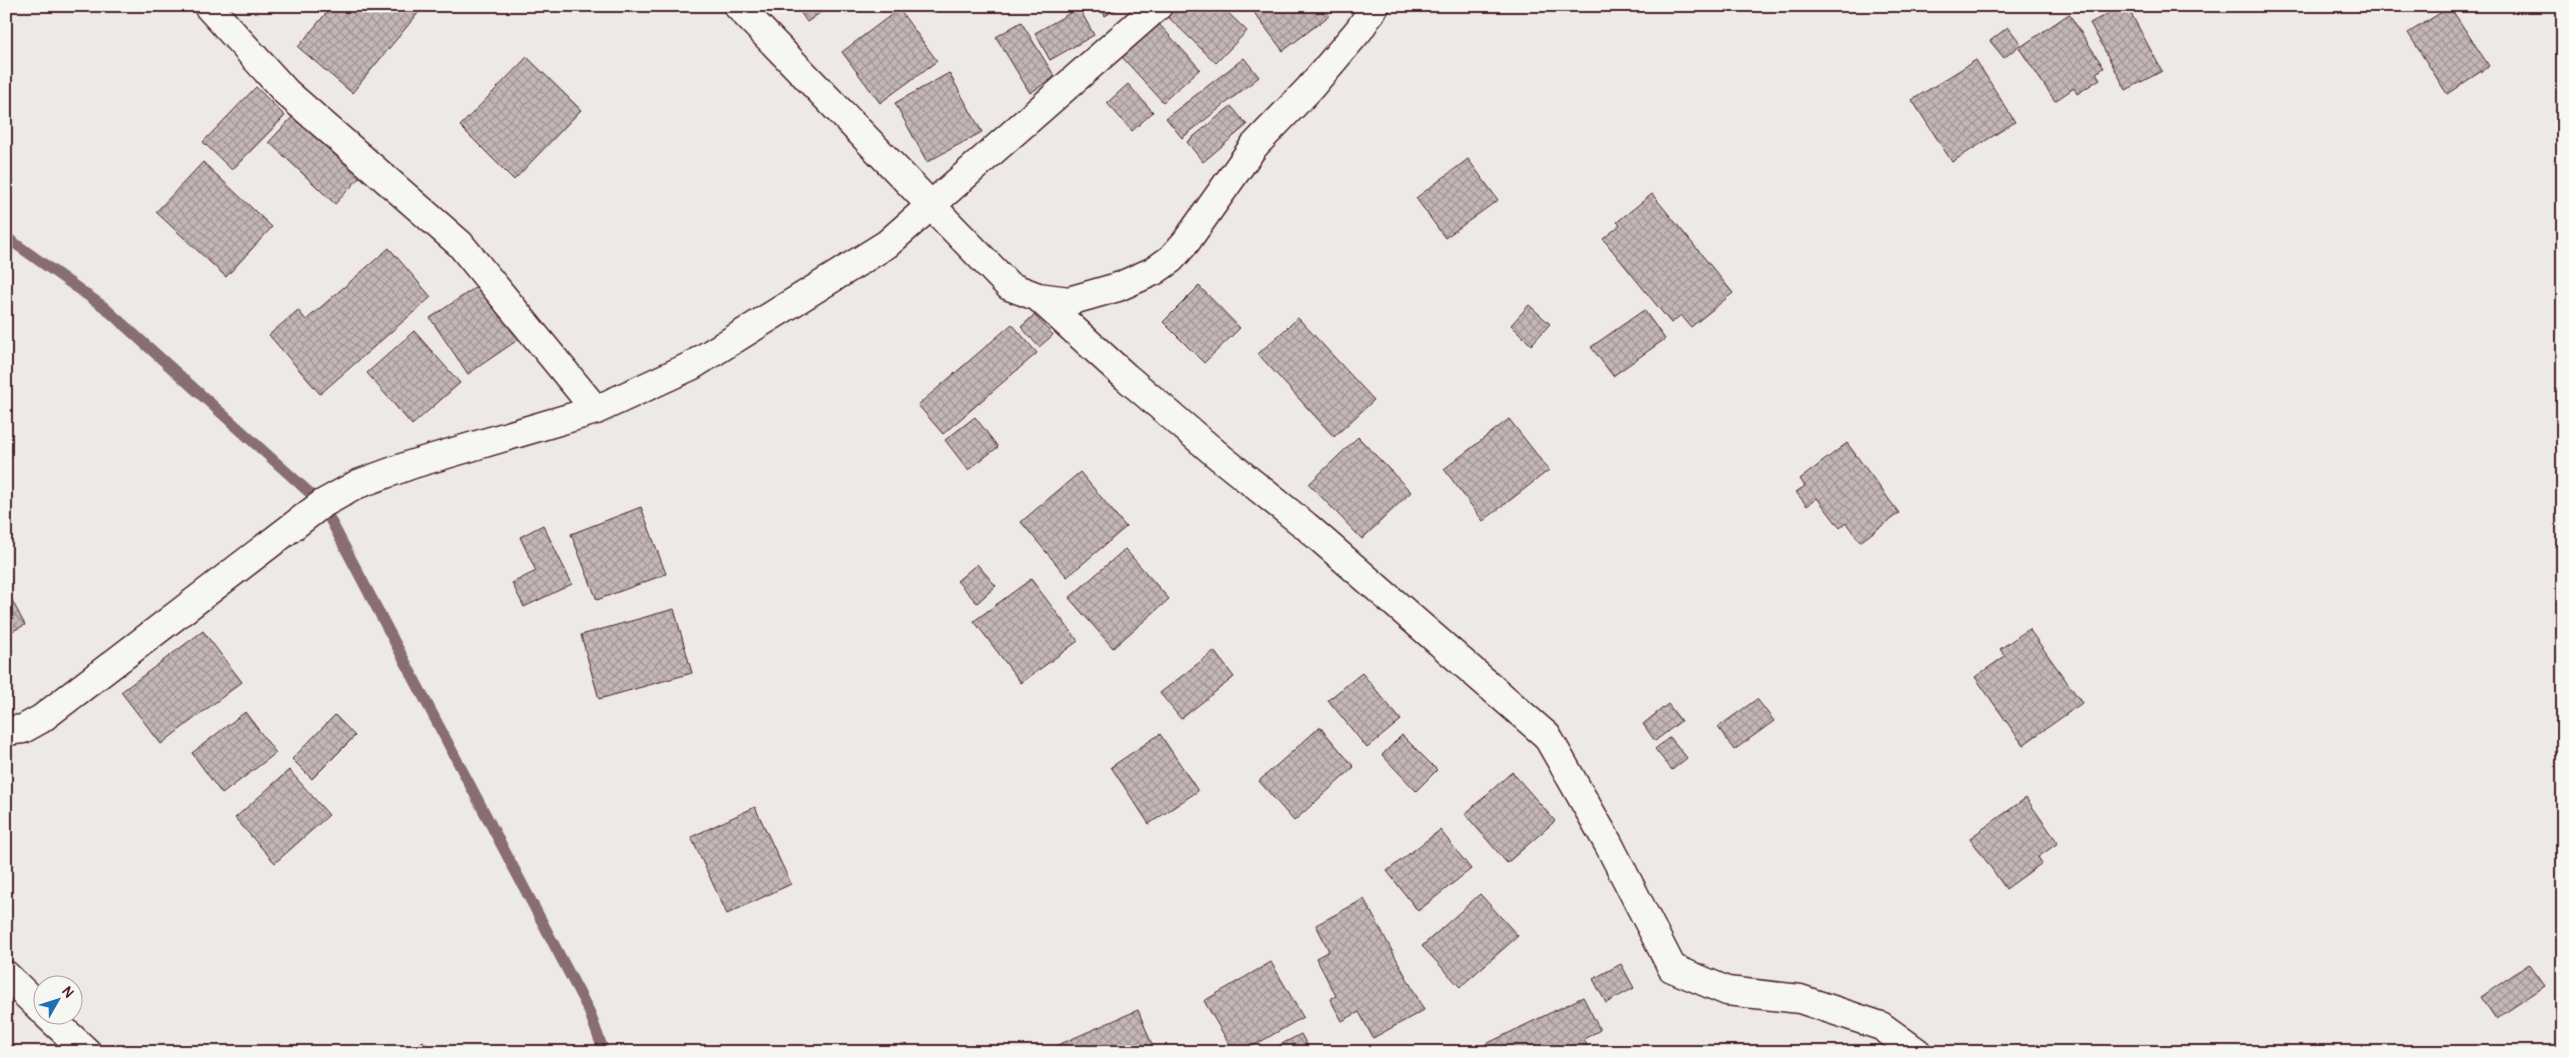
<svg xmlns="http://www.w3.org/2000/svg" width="2569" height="1058" font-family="Pangolin,sans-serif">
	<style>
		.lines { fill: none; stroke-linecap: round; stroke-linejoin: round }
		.stream { stroke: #886e73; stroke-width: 11 }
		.building { fill: url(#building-cross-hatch); stroke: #4a1f2b }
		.street-casing { stroke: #4a1f2b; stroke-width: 31 }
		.street { stroke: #f6f6f2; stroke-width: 28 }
	</style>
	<defs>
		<pattern id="building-cross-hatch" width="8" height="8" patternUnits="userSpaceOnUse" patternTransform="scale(1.25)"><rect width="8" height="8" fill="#c4b7b7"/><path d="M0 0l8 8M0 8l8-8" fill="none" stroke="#a19495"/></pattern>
	</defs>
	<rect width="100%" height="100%" fill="#ece9e6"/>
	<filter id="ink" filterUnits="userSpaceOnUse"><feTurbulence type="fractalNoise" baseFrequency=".02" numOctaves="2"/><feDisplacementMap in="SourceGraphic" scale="10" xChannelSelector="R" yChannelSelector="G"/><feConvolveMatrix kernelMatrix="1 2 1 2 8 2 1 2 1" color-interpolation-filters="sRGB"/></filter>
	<g filter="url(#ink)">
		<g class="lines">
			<path class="stream" d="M6,237L104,307L322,504L589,1011L604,1052"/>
		</g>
		<path class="building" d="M332,6H424L352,93L298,47Z
			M796,6H830L807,22Z
			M1100,6H1122L1105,16Z
			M1175,6H1221L1247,31L1216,63L1166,15Z
			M1249,6H1322L1330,15L1283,51Z
			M2122,6H2127L2162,71L2126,90L2090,23Z
			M2450,7L2489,66L2447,94L2408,33Z
			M1079,8L1094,35L1050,60L1035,33Z
			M899,9L937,61L880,103L842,52Z
			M2069,14L2104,68L2096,73L2100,79L2077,94L2074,88L2055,101L2019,48Z
			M1021,22L1055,77L1030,93L996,37Z
			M1158,23L1200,69L1163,102L1121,56Z
			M2008,27L2021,44L2004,58L1990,41Z
			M527,57L581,110L514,180L460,126Z
			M1244,58L1259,77L1182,138L1166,118Z
			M1976,60L2015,122L1952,162L1912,100Z
			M949,73L982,132L927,162L895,103Z
			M1128,84L1153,112L1132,131L1107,103Z
			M256,87L285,116L232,170L203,142Z
			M1231,106L1247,125L1203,162L1187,142Z
			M294,115L361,176L335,204L269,142Z
			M1468,159L1498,200L1445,238L1416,198Z
			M203,162L272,227L226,277L156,212Z
			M1652,194L1733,293L1691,327L1681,315L1671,323L1603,239L1620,225L1617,222Z
			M389,248L431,297L320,394L269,335L298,310L306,320Z
			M482,283L519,339L468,374L430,318Z
			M1199,286L1240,328L1204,363L1163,322Z
			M1529,305L1550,324L1531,345L1511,325Z
			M1644,310L1665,339L1613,376L1591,347Z
			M1034,315L1053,335L1039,347L1021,327Z
			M1298,318L1374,400L1334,437L1258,354Z
			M1012,324L1037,353L943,434L918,405Z
			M414,331L460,383L412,425L367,373Z
			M975,417L998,447L968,470L945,440Z
			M1509,419L1549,470L1483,521L1444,469Z
			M1358,437L1411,492L1362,539L1309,484Z
			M1847,443L1899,513L1860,542L1846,523L1840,528L1817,498L1807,506L1796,492L1805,486L1800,479Z
			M1080,472L1126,527L1067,577L1021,522Z
			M641,507L666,574L597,600L571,534Z
			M543,525L572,584L524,607L512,583L536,571L520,537Z
			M1125,549L1169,599L1113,648L1069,598Z
			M977,564L996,586L977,603L957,581Z
			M1031,579L1078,641L1021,683L974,621Z
			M6,589L25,625L6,634Z
			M674,609L692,673L599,699L581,635Z
			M2029,629L2082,703L2023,745L1975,677L2005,656L2000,649Z
			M203,631L242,682L161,744L121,692Z
			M1214,651L1234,677L1181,719L1160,693Z
			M1362,673L1401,720L1367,748L1328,700Z
			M1757,699L1774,721L1734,750L1718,727Z
			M1668,704L1681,721L1655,741L1643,724Z
			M245,712L276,753L222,794L192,753Z
			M335,715L355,736L312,779L292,759Z
			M1320,727L1354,767L1294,821L1259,781Z
			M1160,734L1198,791L1149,824L1111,767Z
			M1402,735L1437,770L1416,791L1382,755Z
			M1670,737L1687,758L1672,770L1655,749Z
			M289,770L329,815L275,863L235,818Z
			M1512,772L1555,821L1507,863L1465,814Z
			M2026,798L2058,843L2038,857L2042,863L2006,889L1970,838Z
			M755,807L791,884L727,914L691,837Z
			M1440,830L1471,869L1418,911L1387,871Z
			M1480,894L1518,936L1460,987L1422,946Z
			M1364,899L1424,1010L1373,1038L1359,1012L1342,1021L1330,999L1336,996L1316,958L1329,951L1316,925Z
			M1271,962L1303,1017L1243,1052H1234L1204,1001Z
			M1621,964L1634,988L1606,1003L1593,979Z
			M2529,964L2545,986L2496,1019L2481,997Z
			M1583,997L1600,1030L1584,1039L1590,1052H1485L1482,1046Z
			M1138,1010L1154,1050L1149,1052H1042Z
			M1301,1034L1311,1052H1266Z
			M423,1041L432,1052H410Z"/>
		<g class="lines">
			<defs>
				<path id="street" d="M208,6L286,92L460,244L596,410
					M738,6L1009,286L1038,297L1069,301L1118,287L1154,271L1171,259L1186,242L1254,146L1309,89L1359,30L1375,6
					M1038,297L1126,377L1221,458L1306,526L1547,736L1609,845L1672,968L1727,991L1800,999L1881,1026L1917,1052
					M6,731L23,729L41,719L322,504L358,484L413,464L596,410L691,366L887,244L1158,6
					M6,975L42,1010
					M48,1016L87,1052"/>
			</defs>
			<use href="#street" class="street-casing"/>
			<use href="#street" class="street"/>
		</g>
	</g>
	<rect width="2569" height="1058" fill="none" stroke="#f6f6f2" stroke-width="25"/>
	<rect x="12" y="12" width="2544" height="1033" fill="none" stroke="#4a1f2b" stroke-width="2" filter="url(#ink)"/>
	<g transform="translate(58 1000) rotate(51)"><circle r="24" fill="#f6f6f2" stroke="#b1a0a2"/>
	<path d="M0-4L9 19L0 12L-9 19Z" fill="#1f6fb2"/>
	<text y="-8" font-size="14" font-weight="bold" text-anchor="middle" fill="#4a1f2b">N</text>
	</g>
</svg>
